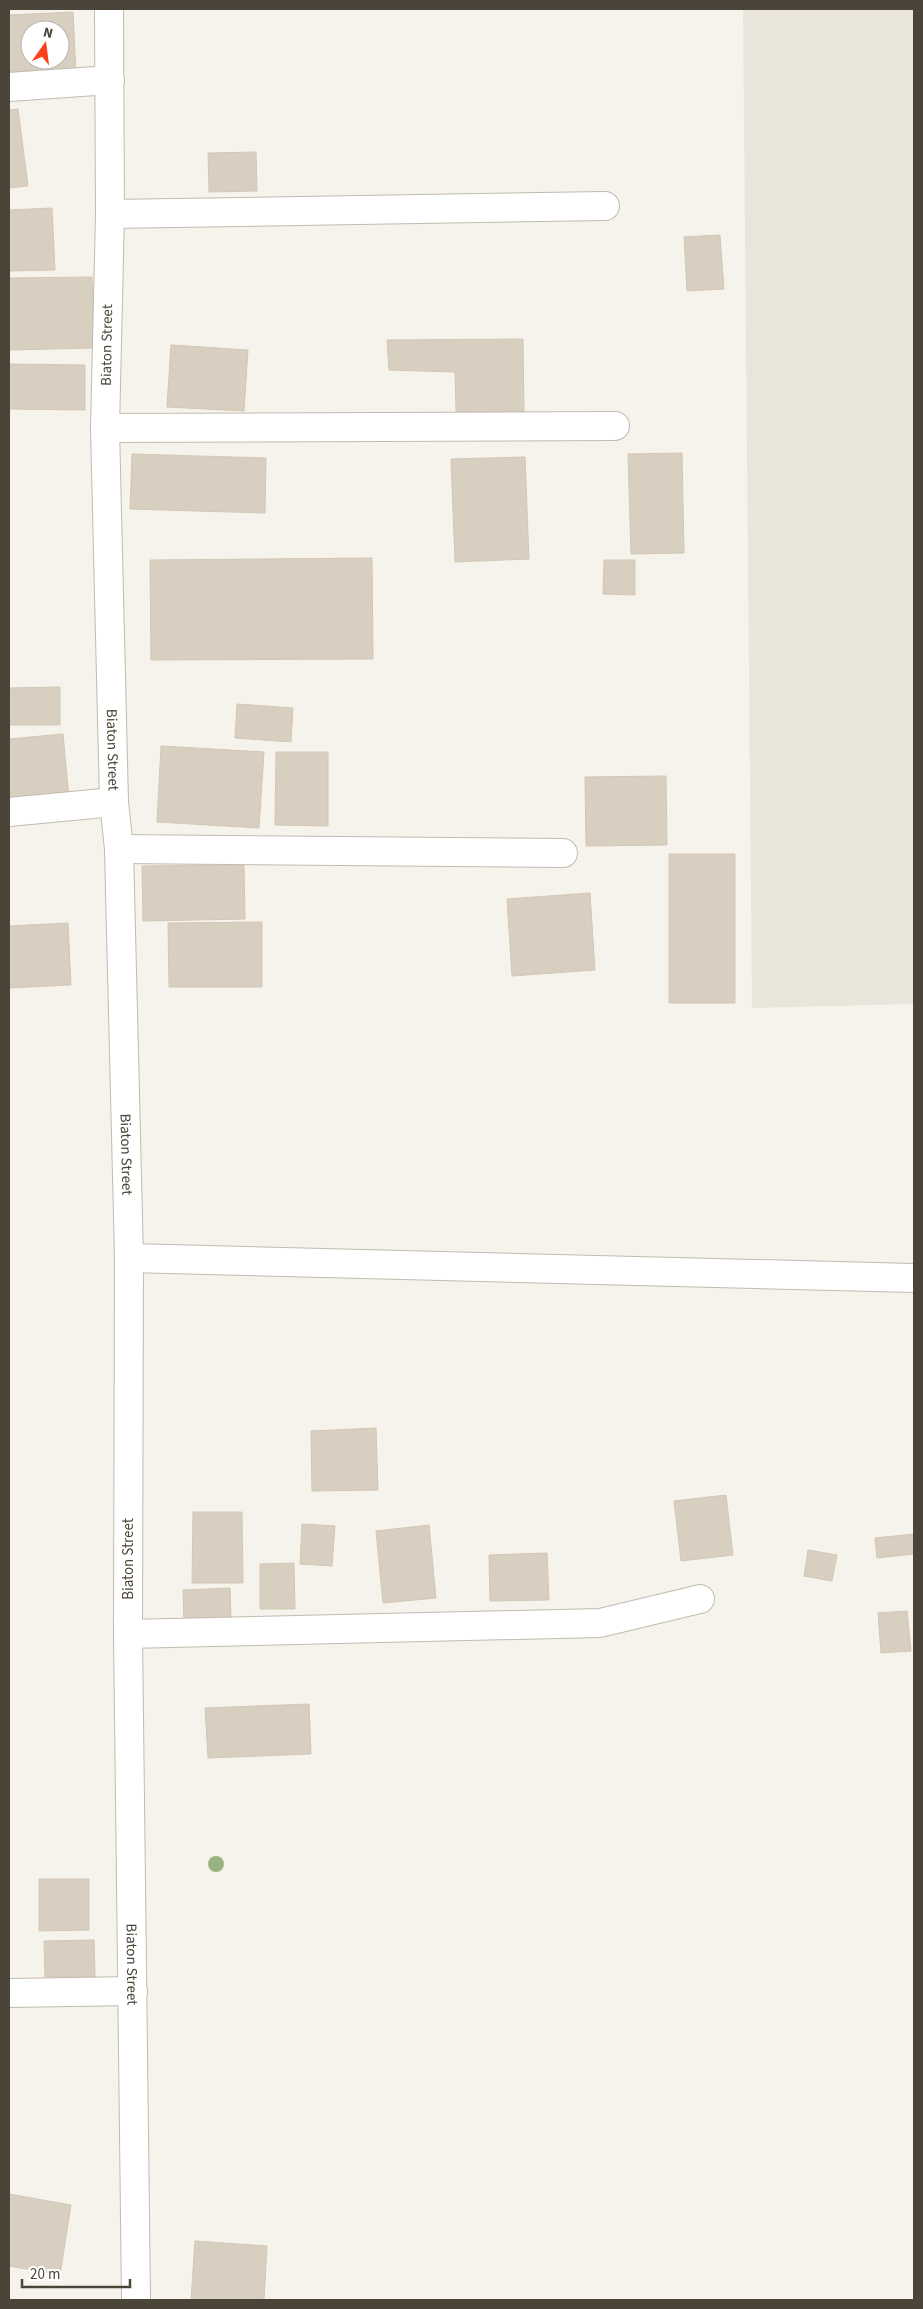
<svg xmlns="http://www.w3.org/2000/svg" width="923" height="2309" font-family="'Source Sans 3',sans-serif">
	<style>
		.residential { fill: #eae5da }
		.building { fill: #d8cfc1; stroke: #d3c7b4; fill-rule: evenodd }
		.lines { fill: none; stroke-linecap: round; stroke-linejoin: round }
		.minor-casing { stroke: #c2bbae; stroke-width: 30 }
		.tertiary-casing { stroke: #c2bbae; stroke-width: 30 }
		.minor { stroke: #fff; stroke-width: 28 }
		.tertiary { stroke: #fff; stroke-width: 28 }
		.tree { fill: #97b381 }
		.labels { text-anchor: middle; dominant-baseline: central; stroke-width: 5; stroke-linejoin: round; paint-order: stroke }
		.street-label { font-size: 15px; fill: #4b4439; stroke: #fff }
	</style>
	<rect width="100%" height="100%" fill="#f6f3ec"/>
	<path class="residential" d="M743,9H914V1004L752,1008Z"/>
	<path class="building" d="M73,12L76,73L9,76V15ZM30,30H60V60H30Z
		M18,109L28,186L9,188V110Z
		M256,152L257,191L209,192L208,153Z
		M52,208L55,270L9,271V210Z
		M720,235L724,289L687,291L684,237Z
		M92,277L94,348L9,350V278Z
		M523,339L524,415L456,411L455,372L389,370L387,340Z
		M171,345L248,350L244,411L167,407Z
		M9,364L85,365V410L9,409Z
		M682,453L684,553L631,554L628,454Z
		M132,454L266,458L265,513L130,509Z
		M525,457L529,559L455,562L451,459Z
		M372,558L373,659L151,660L150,560Z
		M604,560H635V595L603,594Z
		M60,687V725H9V688Z
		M237,704L293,708L291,742L235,738Z
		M63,734L69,798L9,803V739Z
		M161,746L264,752L259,828L157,822Z
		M276,752H328V826L275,825Z
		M666,776L667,845L586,846L585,777Z
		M669,854H735V1003H669Z
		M244,865L245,919L143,921L142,866Z
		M590,893L595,970L512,976L507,899Z
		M262,922V987H169L168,923Z
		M68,923L71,985L9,988V926Z
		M376,1428L378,1490L312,1491L311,1431Z
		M726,1495L733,1555L681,1561L674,1501Z
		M193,1512H242L243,1583H192Z
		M302,1524L335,1526L332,1566L300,1564Z
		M429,1525L436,1598L383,1603L376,1531Z
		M914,1534V1554L877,1558L875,1538Z
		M808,1550L837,1555L832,1581L804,1576Z
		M547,1553L549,1600L490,1601L489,1555Z
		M294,1563L295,1609H260V1564Z
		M230,1588L231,1619L184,1621L183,1590Z
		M907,1611L911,1651L881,1653L878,1613Z
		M309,1704L311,1754L208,1758L205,1708Z
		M39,1879H89V1930L39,1931Z
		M94,1940L95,1977H45L44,1941Z
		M9,2194L71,2205L60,2275L9,2266Z
		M195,2241L267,2246L264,2300H191Z"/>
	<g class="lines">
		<defs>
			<path id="minor" d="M9,87L110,80
				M110,214L605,206
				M105,428L615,426
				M9,812L114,802
				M119,849L563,853
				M129,1258L914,1278
				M128,1634L600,1623L700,1599
				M9,1993L133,1991"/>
			<g id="tertiary">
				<path id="s1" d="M109,9L110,214L105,428L114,802L119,849L129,1258L128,1634L136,2300"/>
			</g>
		</defs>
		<use href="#minor" class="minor-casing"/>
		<use href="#tertiary" class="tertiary-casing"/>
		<use href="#minor" class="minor"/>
		<use href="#tertiary" class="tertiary"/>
	</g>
	<circle class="tree" cx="216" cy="1864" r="8"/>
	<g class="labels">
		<g class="street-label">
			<text transform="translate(107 345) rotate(-89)">Biaton Street</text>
			<text stroke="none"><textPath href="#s1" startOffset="741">Biaton Street</textPath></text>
			<text stroke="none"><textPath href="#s1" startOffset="1146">Biaton Street</textPath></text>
			<text transform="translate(128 1559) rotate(-90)">Biaton Street</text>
			<text stroke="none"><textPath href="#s1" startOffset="1956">Biaton Street</textPath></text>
		</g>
	</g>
	<rect width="923" height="2309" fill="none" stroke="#4b4439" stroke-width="20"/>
	<g transform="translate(45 45) rotate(14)"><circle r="24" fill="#ffffff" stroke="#b7b4b0"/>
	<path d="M0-4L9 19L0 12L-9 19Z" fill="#fc3f1d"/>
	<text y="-8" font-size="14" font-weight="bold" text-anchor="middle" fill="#4b4439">N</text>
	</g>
	<path d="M22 2279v8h108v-8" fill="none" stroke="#4b4439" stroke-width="2.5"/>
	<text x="30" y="2279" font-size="15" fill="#4b4439" stroke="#ffffff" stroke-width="4" paint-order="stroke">20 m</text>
</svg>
